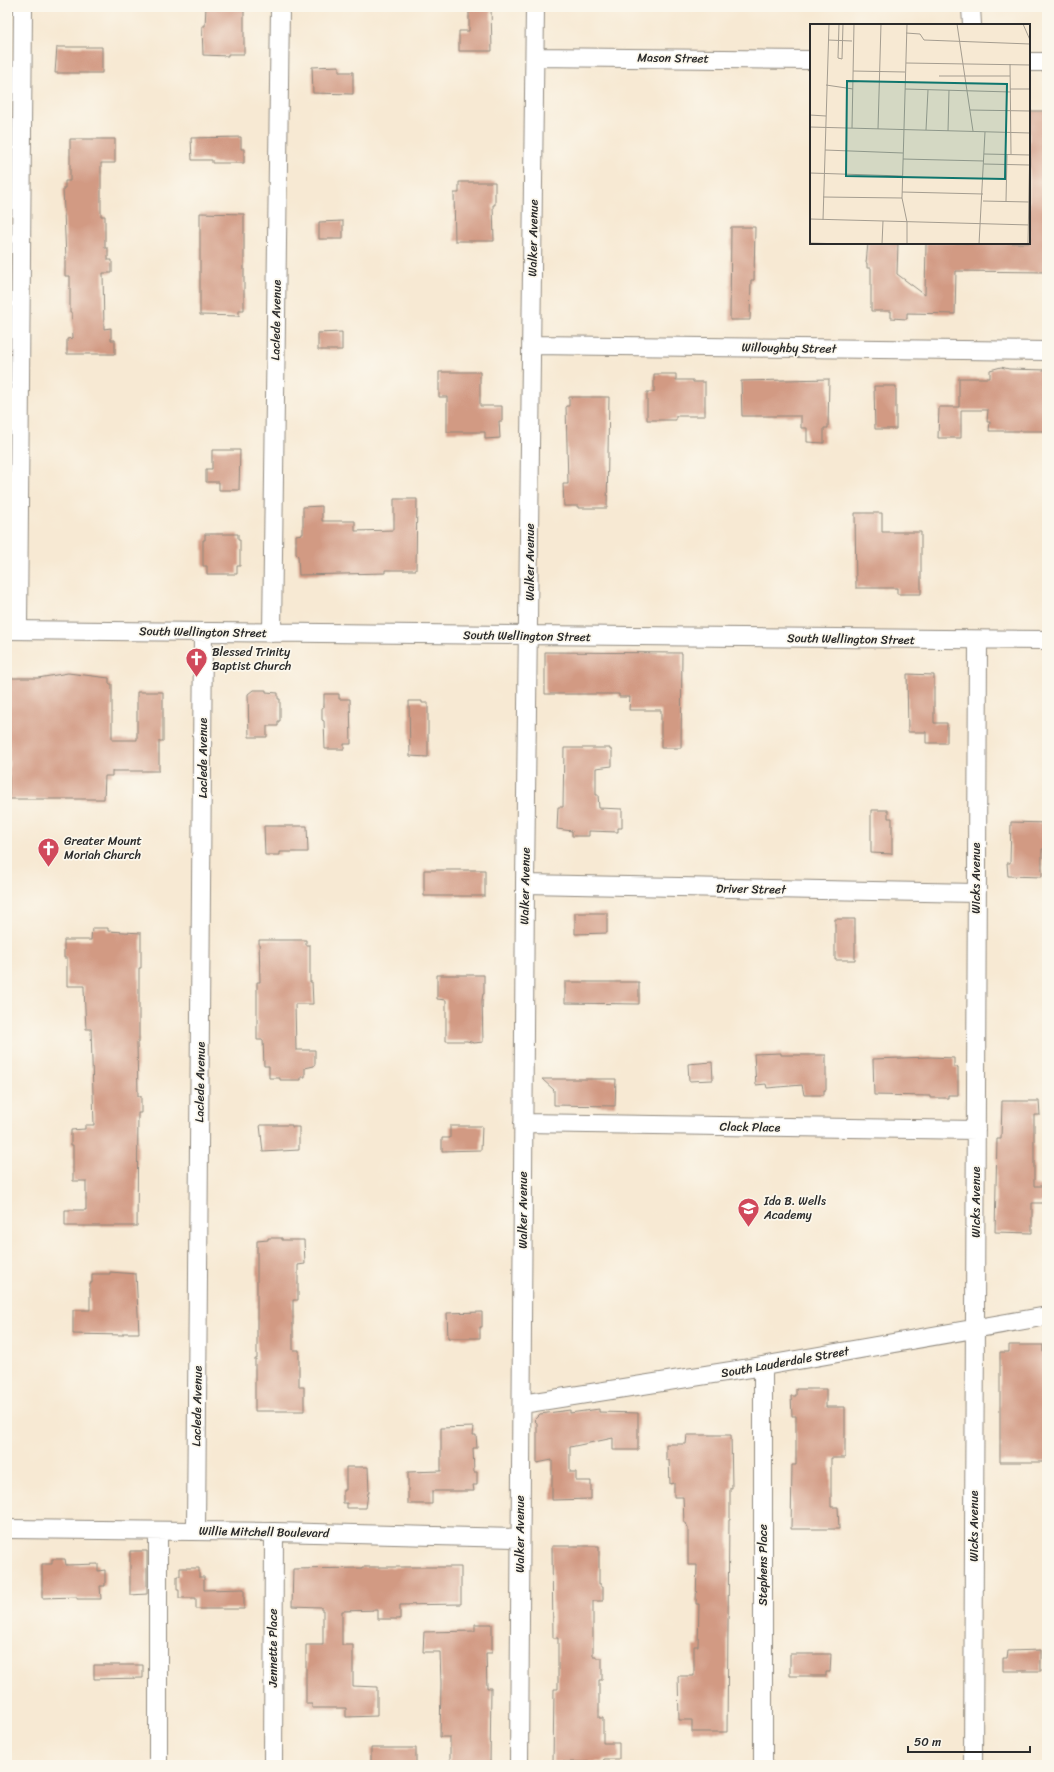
<svg xmlns="http://www.w3.org/2000/svg" width="1054" height="1772" font-family="Sriracha,sans-serif">
	<style>
		.building { fill: #d29a83 }
		.lines { fill: none; stroke-linecap: round; stroke-linejoin: round }
		.minor-casing { stroke: #918a7f; stroke-width: 20 }
		.minor { stroke: #fff; stroke-width: 18 }
		.labels { text-anchor: middle; dominant-baseline: central; stroke-width: 3.5; stroke-linejoin: round; paint-order: stroke }
		.street-label { font-size: 12px; fill: #2b2b2b; stroke: #fbf7ec }
		.poi-label { font-size: 12px; fill: #2b2b2b; stroke: #fbf7ec; text-anchor: start }
		.inset-road { fill: none; stroke: #a59d90; stroke-width: 1 }
		.view { fill: #0f766e; fill-opacity: 0.15; stroke: #0f766e; stroke-width: 2 }
		.inset-edge { fill: none; stroke: #2b2b2b; stroke-width: 2 }
	</style>
	<rect width="100%" height="100%" fill="#fbf7ec"/>
	<filter id="ink" filterUnits="userSpaceOnUse"><feTurbulence type="fractalNoise" baseFrequency=".025" numOctaves="2"/><feDisplacementMap in="SourceGraphic" scale="8" xChannelSelector="R" yChannelSelector="G"/><feConvolveMatrix kernelMatrix="1 2 1 2 8 2 1 2 1" color-interpolation-filters="sRGB"/></filter>
	<filter id="wash" filterUnits="userSpaceOnUse"><feTurbulence type="fractalNoise" baseFrequency=".012" numOctaves="4" result="noise"/><feDisplacementMap in="SourceGraphic" scale="16" xChannelSelector="R" yChannelSelector="G"/><feGaussianBlur stdDeviation="0.9" result="paint"/><feColorMatrix in="noise" values="0 0 0 0 0 0 0 0 0 0 0 0 0 0 0 0 0 1.4 0 .05"/><feComposite in="paint" operator="in"/></filter>
	<g filter="url(#wash)">
		<rect width="100%" height="100%" fill="#f7e9d3"/>
		<g id="blocks">
			<path class="building" d="M206,7H244V54H228V56L203,55L202,26H205Z
				M469,7H491L492,51H459V31H469Z
				M57,47H102V73H55Z
				M339,66V72H353V94L313,93L312,67Z
				M1029,111H1047V272L956,271L955,314L907,313V319L891,318V311H871V268H867V263H866L868,243H898L897,274L925,295L926,243H1029Z
				M241,137V149H244V163H212V160H192L191,138Z
				M70,139H115V163H101V216H105V248H108V260H112V273H103L104,329L111,328V340H115V354H67V339L73,338L72,312H70V276H65V259H66L63,188H65V181H70Z
				M459,182H495V205H493L494,241H455L454,193H459Z
				M200,213L244,214V310H239V316L200,315Z
				M343,221V239H319V222Z
				M731,227H755L754,280H751L750,320H730Z
				M342,332V350H318V333Z
				M1001,367L1009,369L1047,370V431H989L990,422H987L988,410H961V438H938L939,407H959V378H990V370Z
				M439,372H480V406H502V421H499L500,438L485,439V432H447V397H439Z
				M654,374H676V380H693V382H705V416H676V420H647V392H654Z
				M829,379L828,428H824V443L807,442V428H801V416H742L741,381Z
				M874,386H896V429H875Z
				M569,397H609L607,508H578V506H564L563,484H568L566,406H569Z
				M212,450H240L239,490H219V482H206V469H212Z
				M394,499H417L416,570H385V573L299,575L298,556L296,554V535L303,534V507L322,506V521H355V531L394,530Z
				M855,513H882V532H921V594H897V588H856Z
				M205,534H238V540H240V566H237V574H207V566H203V540H205Z
				M545,652L682,653L681,748H661V710H629L630,697H619V694H545Z
				M68,673L109,678V684H112V740H137V692H163V741H159V771H112V776H105L104,799H9V746H7V678H38Z
				M907,674L934,675V723H947V743H926V732H908Z
				M253,690H266V692L278,693V699H280V721H278V726H267V737H249L248,694Z
				M324,694H339V699H350L351,744H344V749H325L324,721L322,720V707H324Z
				M409,701H422V703H428V757L410,756Z
				M564,748H610V750H612V766L596,768V795H598L599,808L622,809V828H618V832L589,831V836H572V831L557,829L558,807H563Z
				M871,810H888V818H892V854L871,853Z
				M1011,822L1047,823V849H1042V877L1008,876L1007,863H1010Z
				M264,826H307L308,852H280V855H265Z
				M424,870H485V896H424Z
				M575,913H607V933L575,934Z
				M835,919H855V960H835Z
				M92,928H108V931L141,933V968H139V1042H137L138,1096H141V1113H138L137,1226H65V1210H86V1181H73V1145H71V1130L85,1129V1125H94L91,1029H86L84,989V986H67V958H64V940H91Z
				M259,940H306V945H310V982H312L313,1004H295L296,1050H315V1064L314,1066L305,1068V1077H301V1080H280V1078H269V1066H264L263,1040H257V982H260Z
				M437,975H484V994H483L482,1000L483,1042L474,1043L467,1041H446V1000L437,999Z
				M565,982H639V1004L565,1003Z
				M781,1053V1055H826V1090H824V1095H804L802,1085L767,1088L766,1084L756,1085L754,1054Z
				M930,1057L954,1058V1067H958V1095H948V1098H930V1096L874,1095L873,1059Z
				M712,1062L713,1080L689,1081L688,1064Z
				M542,1079H616L615,1106L554,1105V1090Z
				M1002,1101H1039L1040,1115H1034V1186H1044V1203H1032V1233L995,1232L997,1139H1001Z
				M260,1125H292V1127H299V1150L263,1152Z
				M450,1126H482L481,1150L442,1151V1138H450Z
				M268,1238H282V1240H304L305,1264L298,1265V1300H293V1350H299V1387H304V1411H255V1359H257V1241L268,1240Z
				M110,1272L136,1274L139,1333H123V1335L73,1334V1310H90V1283H92V1274H110Z
				M482,1312V1327H480V1338H448L447,1313Z
				M1009,1345H1043V1352L1047,1351V1462H1000V1352H1009Z
				M796,1389H826V1407H845V1458H831V1507H838L839,1529H791L792,1465H796V1416H792L791,1396H796Z
				M599,1409V1412L638,1413V1450H613V1438L570,1447V1472H576V1481H591V1499L552,1500V1460L537,1463V1423L534,1420L540,1414L570,1410V1413Z
				M474,1427L473,1435H476L477,1448H473L474,1472H477V1485H473L474,1491H432V1504H408V1472L441,1471V1428Z
				M687,1435H731L732,1488H730V1520H729L727,1732H692V1720H679L678,1676H694V1646H698L699,1604H696L697,1565H688V1528L686,1523H684L683,1497H674V1483L670,1484L669,1460H666V1444H686Z
				M346,1467H368L369,1493H368L366,1508H347V1503H343V1490H346Z
				M552,1546H599V1584H601V1587H603V1601H593V1656H596V1658H602V1680H599V1718H603V1743H619V1759H604L603,1762H553L554,1689H558V1638H553Z
				M130,1551H147V1594L130,1595Z
				M52,1559H65L66,1565L98,1564V1571L105,1570V1586H100L101,1599H77V1597L42,1598V1564H52Z
				M362,1567H461V1604L400,1605V1619H378V1610L342,1611V1645H353V1686L377,1687V1716L346,1717V1708H312V1704H306V1645H323V1610H321V1607L292,1606L293,1569L362,1568Z
				M180,1568H199V1577H204V1590L244,1589V1609H196V1598H179V1590H177V1576H180Z
				M475,1624H492V1653H486L487,1688H491L490,1765H450V1737H440L441,1683L440,1652H423L424,1632L475,1631Z
				M1041,1650V1671H1003V1658H1007L1008,1651Z
				M790,1654H831L830,1672H826V1676H790Z
				M94,1665H143V1678L94,1679Z
				M371,1748H416V1765H371Z"/>
		</g>
	</g>
	<g filter="url(#ink)">
		<use href="#blocks" fill-opacity="0" stroke="#918a7f" stroke-width="1"/>
		<g class="lines">
			<defs>
				<path id="minor" d="M971,7L972,25
					M535,57L811,60
					M1029,62H1047
					M532,345L1047,351
					M7,630L1047,640
					M18,630L23,7
					M272,633L280,7
					M525,884L976,893
					M523,1123L976,1130
					M522,1404L763,1366L1047,1316
					M7,1529L274,1532L520,1538
					M196,1531L203,632
					M158,1765V1531
					M273,1765L274,1532
					M519,1765L525,884L535,7
					M763,1765V1366
					M973,1765L978,640"/>
			</defs>
			<use href="#minor" class="minor-casing"/>
			<use href="#minor" class="minor"/>
		</g>
	</g>
	<defs>
		<symbol id="church-pin" viewBox="-11 -11 22 30"><path d="M0 17L-7.5 6A9.5 9.5 0 1 1 7.5 6Z" fill="#d1495b" stroke="#fbf7ec"/><path d="M-1.2-6h2.4v3.5h3.3v2.4h-3.3V6h-2.4V-.1h-3.3v-2.4h3.3Z" fill="#fff"/></symbol>
		<symbol id="school-pin" viewBox="-11 -11 22 30"><path d="M0 17L-7.5 6A9.5 9.5 0 1 1 7.5 6Z" fill="#d1495b" stroke="#fbf7ec"/><path d="M0-5L7-2L0 1L-7-2ZM-4 1L0 2.5L4 1V4Q0 6-4 4Z" fill="#fff"/></symbol>
	</defs>
	<g fill-rule="evenodd">
		<use href="#church-pin" x="184" y="646" width="25" height="34"/>
		<use href="#church-pin" x="36" y="836" width="25" height="34"/>
		<use href="#school-pin" x="736" y="1196" width="25" height="34"/>
	</g>
	<g class="labels">
		<g class="street-label">
			<text transform="translate(673 58) rotate(1)">Mason Street</text>
			<text transform="translate(533 238) rotate(-89)">Walker Avenue</text>
			<text transform="translate(276 320) rotate(-89)">Laclede Avenue</text>
			<text transform="translate(789 348) rotate(1)">Willoughby Street</text>
			<text transform="translate(530 562) rotate(-90)">Walker Avenue</text>
			<text transform="translate(203 632) rotate(1)">South Wellington Street</text>
			<text transform="translate(527 636) rotate(1)">South Wellington Street</text>
			<text transform="translate(851 639) rotate(1)">South Wellington Street</text>
			<text transform="translate(203 758) rotate(-90)">Laclede Avenue</text>
			<text transform="translate(976 878) rotate(-90)">Wicks Avenue</text>
			<text transform="translate(525 886) rotate(-89)">Walker Avenue</text>
			<text transform="translate(751 889) rotate(1)">Driver Street</text>
			<text transform="translate(200 1082) rotate(-89)">Laclede Avenue</text>
			<text transform="translate(750 1127) rotate(1)">Clack Place</text>
			<text transform="translate(976 1202) rotate(-90)">Wicks Avenue</text>
			<text transform="translate(523 1210) rotate(-90)">Walker Avenue</text>
			<text transform="translate(785 1362) rotate(-10)">South Lauderdale Street</text>
			<text transform="translate(197 1406) rotate(-89)">Laclede Avenue</text>
			<text transform="translate(974 1526) rotate(-90)">Wicks Avenue</text>
			<text transform="translate(264 1532) rotate(1)">Willie Mitchell Boulevard</text>
			<text transform="translate(520 1534) rotate(-90)">Walker Avenue</text>
			<text transform="translate(763 1565) rotate(-90)">Stephens Place</text>
			<text transform="translate(273 1648) rotate(-90)">Jennette Place</text>
		</g>
		<g class="poi-label">
			<text x="212" y="652">Blessed Trinity<tspan x="212" dy="14">Baptist Church</tspan></text>
			<text x="64" y="841">Greater Mount<tspan x="64" dy="14">Moriah Church</tspan></text>
			<text x="764" y="1201">Ida B. Wells<tspan x="764" dy="14">Academy</tspan></text>
		</g>
	</g>
	<g transform="translate(810 24)">
		<rect width="220" height="220" fill="#f7e9d3"/>
		<path class="inset-road" d="M29,0L28,34L32,35L33,0M97,0L92,174L97,198V220M147,0L163,107M213,0L220,16M96,9L110,10L114,16L220,20M18,16L42,17M96,39L220,41M200,40L201,130M43,47L95,48M129,52H200M16,61L43,65M95,65L201,68M200,65H220M160,86L220,87M0,91L16,92M0,103L220,109M42,104L44,0M68,105L71,0M116,106L118,66M138,107L139,66M15,126L93,129M174,130L220,131M93,135L174,137M174,140L219,141M0,149L92,152M92,168L173,170M13,173L92,174M173,177L219,178M196,177L197,130M0,195L220,201M13,196L19,0M0,219L34,220M72,220L73,197M169,220L175,108M218,220L220,115"/>
		<path class="view" d="M37,57L197,60L195,155L36,152Z"/>
		<rect width="220" height="220" class="inset-edge"/>
	</g>
	<rect width="1054" height="1772" fill="none" stroke="#fbf7ec" stroke-width="24"/>
	<path d="M908 1746v6h122v-6" fill="none" stroke="#2b2b2b" stroke-width="2"/>
	<text x="914" y="1746" font-size="12" fill="#2b2b2b" stroke="#fbf7ec" stroke-width="3" paint-order="stroke">50 m</text>
</svg>
